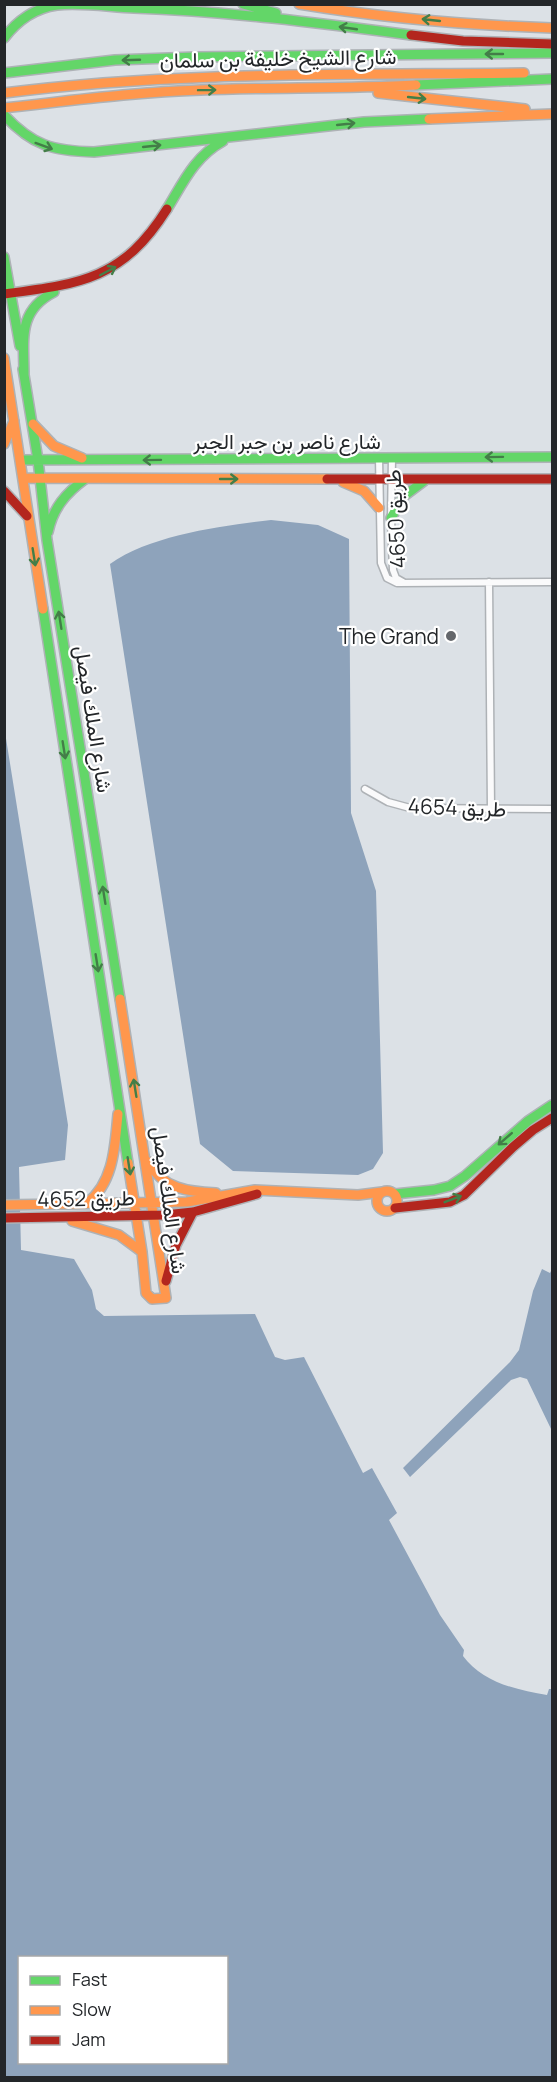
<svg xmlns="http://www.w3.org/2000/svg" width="557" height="2082" font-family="Manrope,Vazirmatn,sans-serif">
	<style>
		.water { fill: #8ea3bb; fill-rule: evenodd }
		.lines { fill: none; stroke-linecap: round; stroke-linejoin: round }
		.street-casing { stroke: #aeb2b6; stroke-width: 9 }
		.fast-casing { stroke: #aeb2b6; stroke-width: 12 }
		.slow-casing { stroke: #aeb2b6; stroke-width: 12 }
		.jam-casing { stroke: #aeb2b6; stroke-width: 12 }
		.street { stroke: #fafafb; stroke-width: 6 }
		.fast { stroke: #63d668; stroke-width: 9 }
		.slow { stroke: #ff974d; stroke-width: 9 }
		.jam { stroke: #b3261e; stroke-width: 9 }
		.oneway { stroke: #437e48 }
		.poi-dot { fill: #64676b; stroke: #fff; stroke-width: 2 }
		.labels { text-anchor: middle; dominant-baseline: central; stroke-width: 4.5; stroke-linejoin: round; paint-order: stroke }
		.street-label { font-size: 21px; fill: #232629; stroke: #fff }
		.poi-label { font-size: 21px; fill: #232629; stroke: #fff; text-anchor: end }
	</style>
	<rect width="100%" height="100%" fill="#dce1e6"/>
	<path class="water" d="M271,520L318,525L349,539L351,813L376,891L383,1153L373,1169L358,1175L233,1171L200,1144L110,564C151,535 222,526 271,520Z
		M4,726L68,1125L65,1160L19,1167L21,1250L74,1259L92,1290L96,1309L104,1316L255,1314L275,1357L285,1360L304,1357L363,1473L372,1468L397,1513L389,1520L440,1615L464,1650L463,1656C482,1682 516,1690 547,1695L549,1689H552V2077H5ZM20,1958H226V2062H20Z
		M542,1269L550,1273L552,1269V1431L527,1379L520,1377L511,1380L410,1477L403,1468L510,1362L519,1350L533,1291Z"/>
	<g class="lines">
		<defs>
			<path id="street" d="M379,458L381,563L387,578L397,583L552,582
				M392,458L391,518L393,570L396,578L403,582
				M489,582L491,809
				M365,789L388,802L410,808L552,809"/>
			<path id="fast" d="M243,4L276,13
				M4,38C17,21 35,8 57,5C80,2 110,7 134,8C226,11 319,23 411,35
				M4,73L115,60L196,57L552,53
				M416,85L552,79
				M4,115C33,146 53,151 94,152L364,122L429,119
				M167,209C183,183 194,157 223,141
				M4,257L20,346
				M23,369L38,460L47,540L120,999
				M24,375C24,340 17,311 54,292
				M21,460L552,457
				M391,518L404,496L424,481
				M48,532C53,508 66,493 85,479
				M43,609L128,1163
				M395,1194L434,1190L450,1186L465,1176L528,1121L552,1105"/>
			<path id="slow" d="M299,4C383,18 467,25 552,28
				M4,93C176,71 351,75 524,73
				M378,93L525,109
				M4,108C69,101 135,92 201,90C272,87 344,89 416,85
				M429,119L552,114
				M4,358L43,609
				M33,424L54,446L82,458
				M4,444L14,421
				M23,478L327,479
				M343,482L364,491L379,508
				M120,999L166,1298L152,1299L146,1293L142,1252L128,1163
				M149,1162C162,1189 189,1192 216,1193
				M377 1201a10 10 0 1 1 20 0a10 10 0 1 1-20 0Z
				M87,1203C114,1183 115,1145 118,1114
				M4,1205L187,1202L255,1190L358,1195L382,1192
				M72,1221L119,1235L142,1252"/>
			<path id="jam" d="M411,35L463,41L552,44
				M4,294C81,284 123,279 167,209
				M327,479H552
				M4,491L27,516
				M395,1208L450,1202L464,1195L513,1147L533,1130L552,1118
				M4,1218L165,1215L193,1212L257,1194
				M166,1281L176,1245L193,1212"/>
		</defs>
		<use href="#street" class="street-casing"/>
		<use href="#fast" class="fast-casing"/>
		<use href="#slow" class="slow-casing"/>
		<use href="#jam" class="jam-casing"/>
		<use href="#street" class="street"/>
		<use href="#fast" class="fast"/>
		<use href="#slow" class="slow"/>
		<use href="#jam" class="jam"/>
	</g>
	<defs><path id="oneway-shaft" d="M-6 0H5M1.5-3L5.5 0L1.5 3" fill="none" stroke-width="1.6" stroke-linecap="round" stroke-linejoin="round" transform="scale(1.5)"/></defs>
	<g class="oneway">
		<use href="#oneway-shaft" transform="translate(431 20) rotate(-174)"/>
		<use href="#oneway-shaft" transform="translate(348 28) rotate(-172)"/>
		<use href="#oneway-shaft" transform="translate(494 54) rotate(180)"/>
		<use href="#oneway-shaft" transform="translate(131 60) rotate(178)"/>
		<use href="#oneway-shaft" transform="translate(207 90) rotate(-1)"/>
		<use href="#oneway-shaft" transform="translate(417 98) rotate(6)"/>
		<use href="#oneway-shaft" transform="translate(346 124) rotate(-6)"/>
		<use href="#oneway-shaft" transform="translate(44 146) rotate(20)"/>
		<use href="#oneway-shaft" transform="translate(152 146) rotate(-6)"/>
		<use href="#oneway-shaft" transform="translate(108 271) rotate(-28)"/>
		<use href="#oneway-shaft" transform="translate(494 457) rotate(179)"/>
		<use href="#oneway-shaft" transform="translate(152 460) rotate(179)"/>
		<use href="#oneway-shaft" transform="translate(229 479)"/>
		<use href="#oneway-shaft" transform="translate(34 557) rotate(81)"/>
		<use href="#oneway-shaft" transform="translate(60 620) rotate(-99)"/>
		<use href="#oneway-shaft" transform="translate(64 750) rotate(81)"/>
		<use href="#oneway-shaft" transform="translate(104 895) rotate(-99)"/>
		<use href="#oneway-shaft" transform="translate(97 963) rotate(81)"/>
		<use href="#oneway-shaft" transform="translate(135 1088) rotate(-99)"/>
		<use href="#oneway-shaft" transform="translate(505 1139) rotate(139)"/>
		<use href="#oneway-shaft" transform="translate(129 1166) rotate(81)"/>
		<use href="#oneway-shaft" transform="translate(453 1199) rotate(-21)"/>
	</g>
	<circle class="poi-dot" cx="451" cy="636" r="6"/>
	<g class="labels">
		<g class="street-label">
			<text transform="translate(278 58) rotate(-1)">شارع الشيخ خليفة بن سلمان</text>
			<text x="287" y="441">شارع ناصر بن جبر الجبر</text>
			<text transform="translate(395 519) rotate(-93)">طريق 4650</text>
			<text transform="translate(94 719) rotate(81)">شارع الملك فيصل</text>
			<text transform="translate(457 807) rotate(2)">طريق 4654</text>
			<text transform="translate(86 1198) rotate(-1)">طريق 4652</text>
			<text transform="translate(170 1200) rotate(82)">شارع الملك فيصل</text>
		</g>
		<g class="poi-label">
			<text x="439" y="636">The Grand</text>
		</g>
	</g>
	<rect width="557" height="2082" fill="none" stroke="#232629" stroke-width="12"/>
	<rect x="18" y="1956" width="210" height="108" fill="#ffffff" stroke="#a7a8a9" stroke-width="1.5"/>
	<rect x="30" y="1976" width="30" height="9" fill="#63d668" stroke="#a7a8a9" stroke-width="1.5"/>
	<text x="72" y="1986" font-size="18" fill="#232629">Fast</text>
	<rect x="30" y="2006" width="30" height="9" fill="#ff974d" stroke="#a7a8a9" stroke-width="1.5"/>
	<text x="72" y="2016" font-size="18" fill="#232629">Slow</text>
	<rect x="30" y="2036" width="30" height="9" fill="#b3261e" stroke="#a7a8a9" stroke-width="1.5"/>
	<text x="72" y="2046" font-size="18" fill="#232629">Jam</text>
</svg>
